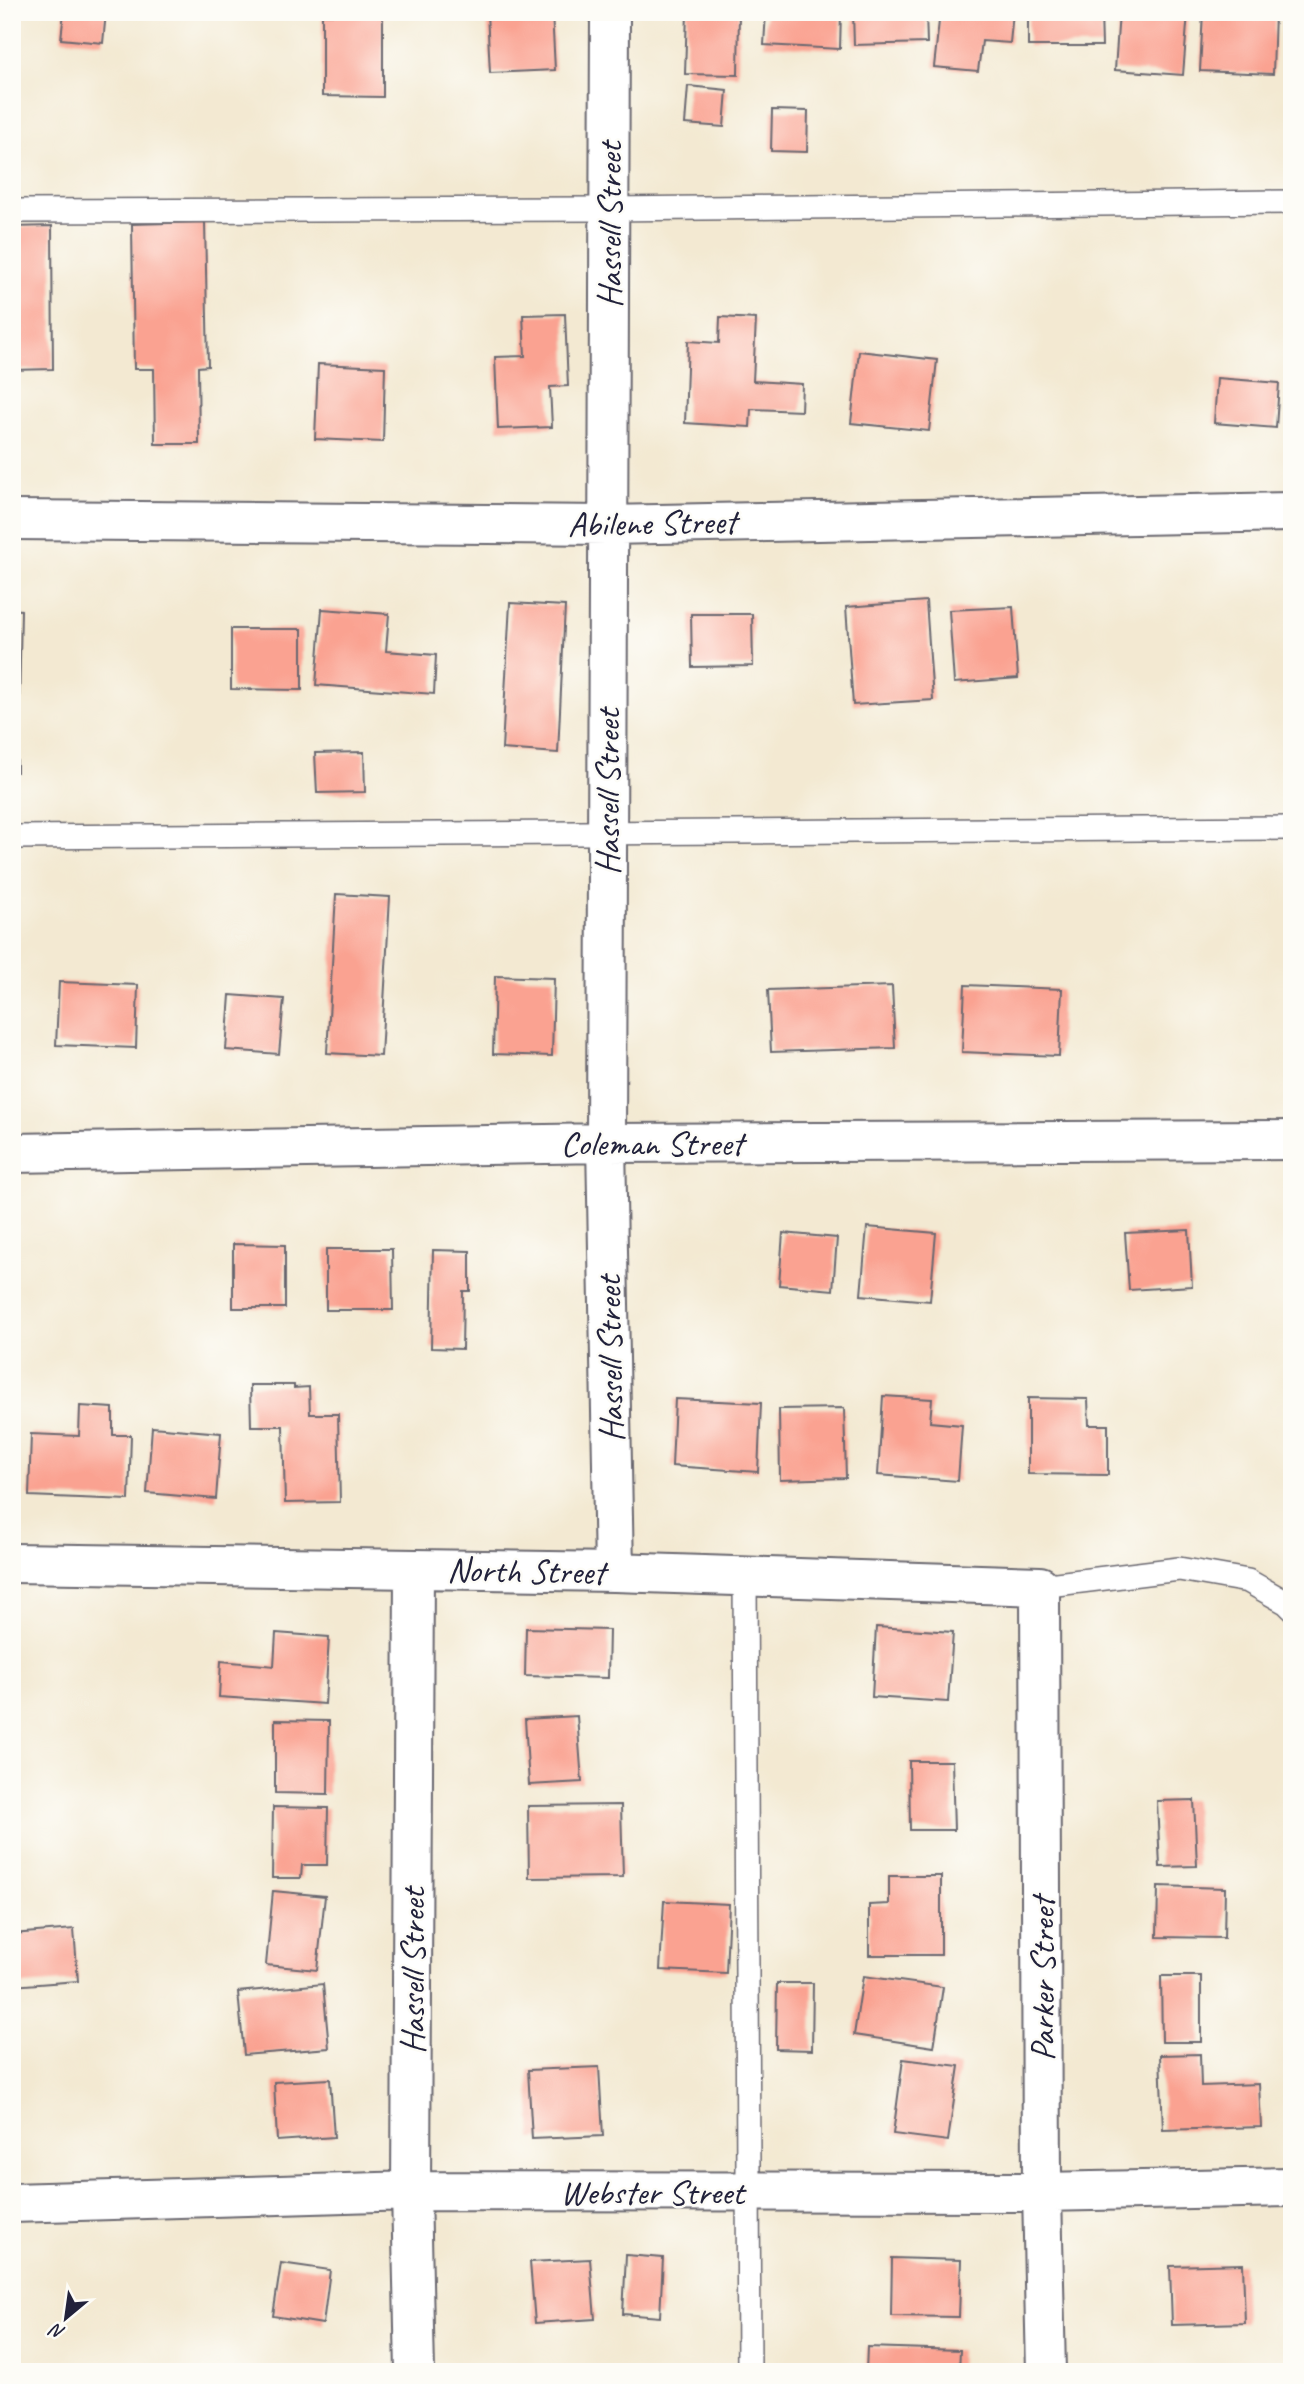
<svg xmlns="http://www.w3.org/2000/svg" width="1304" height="2384" font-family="Caveat,sans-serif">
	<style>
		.building { fill: #faa291 }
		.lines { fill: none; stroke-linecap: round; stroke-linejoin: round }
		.lane-casing { stroke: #6b6870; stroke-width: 26 }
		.street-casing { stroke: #6b6870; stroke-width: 42 }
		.lane { stroke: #fff; stroke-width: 23 }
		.street { stroke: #fff; stroke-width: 38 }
		.labels { text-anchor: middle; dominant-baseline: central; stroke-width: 5; stroke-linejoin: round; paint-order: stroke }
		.street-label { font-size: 35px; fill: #22223b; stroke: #fdfcf7 }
	</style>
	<rect width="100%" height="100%" fill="#fdfcf7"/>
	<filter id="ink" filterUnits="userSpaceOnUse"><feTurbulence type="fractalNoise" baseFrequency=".0143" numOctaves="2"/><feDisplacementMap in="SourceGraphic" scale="14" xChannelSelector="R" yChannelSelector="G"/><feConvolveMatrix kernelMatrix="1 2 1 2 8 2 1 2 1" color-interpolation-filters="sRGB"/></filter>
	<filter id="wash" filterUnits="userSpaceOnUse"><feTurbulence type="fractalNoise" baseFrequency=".00686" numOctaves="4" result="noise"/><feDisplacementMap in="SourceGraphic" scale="28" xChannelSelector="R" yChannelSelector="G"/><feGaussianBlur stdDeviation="1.57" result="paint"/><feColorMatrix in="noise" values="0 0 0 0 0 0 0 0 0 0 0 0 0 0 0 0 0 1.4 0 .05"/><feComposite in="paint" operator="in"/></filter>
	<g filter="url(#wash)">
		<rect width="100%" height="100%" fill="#f3e9d2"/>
		<g id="blocks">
			<path class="building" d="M64,12H106L103,43L61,39Z
				M355,12H383V97L322,96V14L355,15Z
				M487,12H552L555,70L490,73Z
				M687,12H739L738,75L685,74Z
				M766,12H841L840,49L764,45Z
				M853,12H926L927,43L854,45Z
				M940,12H1013L1010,43L982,41L978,71L934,67Z
				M1028,12H1101L1102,46H1028Z
				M1119,12H1188L1183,75L1115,70Z
				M1203,12H1275L1273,74L1200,71Z
				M688,86L727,90L724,127L685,124Z
				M772,110L808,111L807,152L771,151Z
				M205,222L208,366L198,367L199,444H155L154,369H134L132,224Z
				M52,226L53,369L12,370V227Z
				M565,314L568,386L550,387L552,427L498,429L495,357L525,356L523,315Z
				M720,317L756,319L753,381L802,384L801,411L751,409L750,427L685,423L688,341L719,343Z
				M859,351L937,360L929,431L851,423Z
				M318,364L385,367L383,442L315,439Z
				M1217,378L1279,383L1276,428L1214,423Z
				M926,601L933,700L853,705L846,607Z
				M510,603L565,606L558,753L502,749Z
				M1013,607L1018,678L954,683L949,610Z
				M12,609L21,610L19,711H12Z
				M322,609L389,614L386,651L436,655L434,694L316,685Z
				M691,614H752L753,666L692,667Z
				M231,629H302V690L231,689Z
				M12,733H17V772H12Z
				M364,752L365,792L317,793L315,753Z
				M336,894L390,897L381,1056L327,1053Z
				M495,976L554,978L552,1056L493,1054Z
				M59,982L138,985L136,1048L56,1045Z
				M965,985L1062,989L1059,1056L962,1052Z
				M892,986L895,1048L771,1052L768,990Z
				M230,995L284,999L279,1054L226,1050Z
				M867,1227L936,1233L930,1301L861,1295Z
				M1189,1230L1192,1286L1129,1290L1125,1233Z
				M783,1233L837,1238L833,1290L779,1285Z
				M233,1244L285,1245V1308H233Z
				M326,1249H392L393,1310H326Z
				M433,1250L470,1251V1291H463L462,1349L431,1348Z
				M250,1385H294V1388L309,1387L310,1414H338L340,1502L285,1503L283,1426H251Z
				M883,1396L932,1399L930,1422L962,1425L958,1481L878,1475Z
				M1028,1398L1088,1399L1089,1425H1108V1475L1028,1474Z
				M675,1399L761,1403L758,1472L672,1466Z
				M80,1406L113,1408V1435H131L129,1500L29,1496L31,1434L79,1436Z
				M844,1408L846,1478L780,1480L779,1409Z
				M152,1427L221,1433L216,1499L147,1493Z
				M876,1627L953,1632L948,1702L872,1697Z
				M526,1628L609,1630L608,1678L525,1676Z
				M276,1633L329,1637L325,1704L219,1697L221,1661L274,1666Z
				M577,1716L582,1782L529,1785L525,1719Z
				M275,1720L329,1721L328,1794L275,1793Z
				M909,1761H952L954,1830H910Z
				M1194,1800L1197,1866L1160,1867L1157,1801Z
				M621,1805L623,1877L529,1878L528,1806Z
				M273,1807L328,1808L327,1865H302L301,1878H272Z
				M889,1876H941V1955H869V1905L889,1904Z
				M1158,1886L1225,1888L1224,1938L1157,1937Z
				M273,1891L325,1896L317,1970L266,1965Z
				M664,1901L729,1904L726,1973L660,1970Z
				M74,1929L78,1981L12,1986V1934Z
				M863,1976L943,1987L934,2047L854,2035Z
				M1161,1976H1201V2042H1162Z
				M777,1983H813L812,2050L776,2049Z
				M323,1984L329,2048L244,2055L238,1992Z
				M1200,2054L1201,2086L1259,2084L1261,2127L1163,2130L1160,2055Z
				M903,2059L959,2066L948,2141L893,2134Z
				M599,2067L603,2136L532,2139L528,2070Z
				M330,2079L334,2137L277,2141L274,2082Z
				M626,2255L663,2258L660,2317L623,2314Z
				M892,2258L961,2260L959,2317L891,2316Z
				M590,2259L595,2319L535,2323L530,2262Z
				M281,2263L330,2270L323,2324L273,2316Z
				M1243,2264L1245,2323L1172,2325L1170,2266Z
				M867,2347L960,2350L959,2372H866Z"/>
		</g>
	</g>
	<g filter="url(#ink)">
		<use href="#blocks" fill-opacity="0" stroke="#6b6870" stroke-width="2"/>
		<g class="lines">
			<defs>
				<path id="lane" d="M12,211L609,209L1292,202
					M12,837L1292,828
					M745,1576L749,2372
					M1040,1586L1179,1569L1248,1581L1287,1603L1292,1608"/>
				<path id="street" d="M610,12L606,1143L614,1572
					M12,520L607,525L1292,512
					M12,1153L606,1143L1292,1140
					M12,1563L614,1572L1040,1586L1042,2192L1046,2372
					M414,1569L411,2191L415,2372
					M12,2203L411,2191L1042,2192L1292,2187"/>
			</defs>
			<use href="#lane" class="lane-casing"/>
			<use href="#street" class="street-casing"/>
			<use href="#lane" class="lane"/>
			<use href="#street" class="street"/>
		</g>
	</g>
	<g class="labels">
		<g class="street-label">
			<text transform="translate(609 225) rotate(-90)">Hassell Street</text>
			<text transform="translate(652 523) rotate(-1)">Abilene Street</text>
			<text transform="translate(607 792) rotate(-90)">Hassell Street</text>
			<text x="652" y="1143">Coleman Street</text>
			<text transform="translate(610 1359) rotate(-91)">Hassell Street</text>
			<text transform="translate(526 1571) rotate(1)">North Street</text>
			<text transform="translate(412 1971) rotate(-90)">Hassell Street</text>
			<text transform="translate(1042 1979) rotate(-90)">Parker Street</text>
			<text x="652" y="2192">Webster Street</text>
		</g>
	</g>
	<rect width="1304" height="2384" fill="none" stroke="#fdfcf7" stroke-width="42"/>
	<g transform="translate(66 2318) rotate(209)" stroke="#fdfcf7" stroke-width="5" paint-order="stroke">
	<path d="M0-5L12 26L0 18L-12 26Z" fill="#22223b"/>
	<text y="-10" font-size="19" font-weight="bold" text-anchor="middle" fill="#22223b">N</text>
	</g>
</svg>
